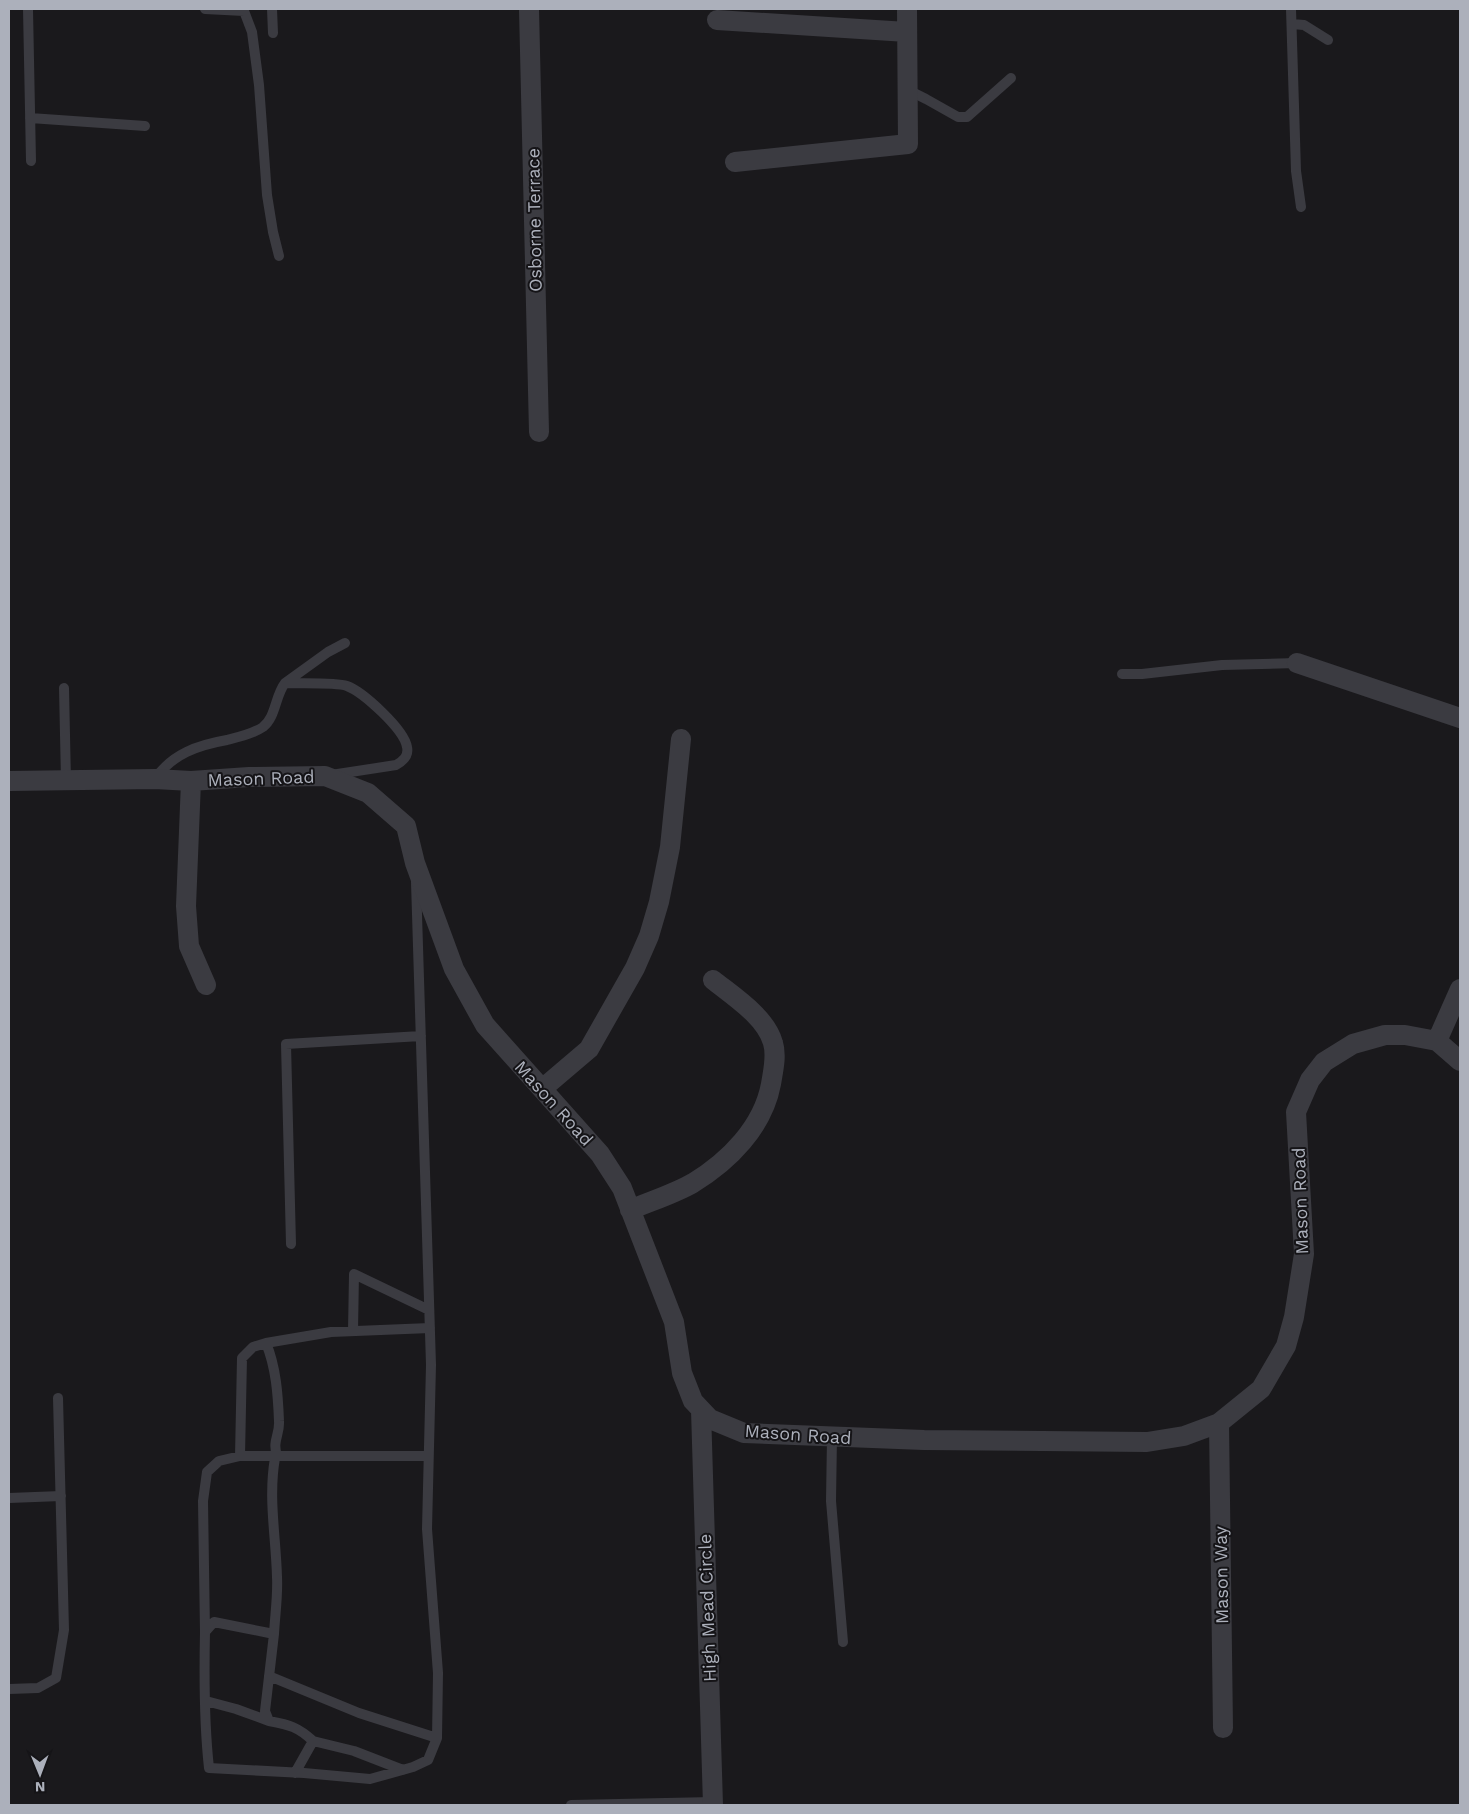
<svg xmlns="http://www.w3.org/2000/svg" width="1469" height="1814" font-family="'Work Sans',sans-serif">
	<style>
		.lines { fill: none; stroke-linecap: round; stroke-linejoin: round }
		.service { stroke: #3b3b41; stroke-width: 10 }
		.minor { stroke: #3b3b41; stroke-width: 20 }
		.labels { text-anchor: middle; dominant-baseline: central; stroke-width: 4; stroke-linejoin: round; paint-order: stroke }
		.street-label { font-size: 18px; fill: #acb0bb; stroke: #151417 }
	</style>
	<rect width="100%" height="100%" fill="#1a191c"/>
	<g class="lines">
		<path class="service" d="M28,9L31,161
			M205,9L244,11L252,32L259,85L267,195L273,232L279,256
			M272,9L273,33
			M1291,9L1296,171L1301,207
			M1292,24L1304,25L1328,40
			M908,90L926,99L958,117H967L1011,78
			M30,118L145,126
			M1122,674H1142L1222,665L1297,663
			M285,683C299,684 335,682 347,686C363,692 404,729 407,747C409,756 403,761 396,765L331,775
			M64,688L66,781
			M155,779C172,754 198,745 227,740C239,737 253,734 263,727C276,717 275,696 285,683L328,652L345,643
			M416,882L431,1365L427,1529L438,1673L437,1738L428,1760L413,1767L370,1779L304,1773L209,1768C204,1723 204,1678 205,1632L214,1622L274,1634C275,1615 278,1596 277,1577C276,1537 268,1498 275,1458L277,1456H428
			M291,1244L286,1044L421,1036
			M353,1331L354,1274L429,1310
			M266,1343C276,1367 278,1395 279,1421C280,1435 272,1440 277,1456H240L242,1358L253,1347Z
			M266,1343L331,1332L430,1328
			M832,1437L831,1501L843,1642
			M9,1498L61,1496
			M205,1632L203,1501L207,1472L219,1461L240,1456
			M274,1634L265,1711L269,1721C290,1725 298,1727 313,1741
			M269,1676L359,1713L437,1738
			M9,1689L38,1688L56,1678L64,1630L58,1398
			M206,1701L236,1709L269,1721
			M295,1773L313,1741L354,1751L403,1770
			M571,1805L713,1802"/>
		<path class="minor" d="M529,9L539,432
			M717,20L907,32
			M735,162L908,144L907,9
			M1297,663L1460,718
			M9,781L155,779L191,781L249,777L325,776L368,793L406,826L415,863L454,969L485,1025L600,1154L622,1188L674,1322L682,1373L693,1401L710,1419L744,1433L924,1440L1147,1442L1184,1436L1219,1423L1261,1389L1286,1346L1294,1317L1304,1254L1296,1112L1310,1080L1324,1062L1353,1044L1385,1035H1405L1437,1041L1460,1061
			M191,781L186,906L189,946L206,985
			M1437,1041L1460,989
			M542,1089L589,1049L635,968L649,936L659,902L670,847L681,739
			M630,1210C651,1201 674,1194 693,1183C729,1161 763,1127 771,1084C773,1071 777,1056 773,1043C766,1017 733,996 713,980
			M701,1410L713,1805
			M1219,1423L1223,1728"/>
	</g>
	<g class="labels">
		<g class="street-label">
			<text transform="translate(534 220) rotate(-91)">Osborne Terrace</text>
			<text transform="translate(261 778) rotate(-2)">Mason Road</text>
			<text transform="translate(554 1103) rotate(48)">Mason Road</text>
			<text transform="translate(1300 1201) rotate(-92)">Mason Road</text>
			<text transform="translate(798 1434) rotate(4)">Mason Road</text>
			<text transform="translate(1221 1575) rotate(-91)">Mason Way</text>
			<text transform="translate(707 1608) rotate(-92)">High Mead Circle</text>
		</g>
	</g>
	<rect width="1469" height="1814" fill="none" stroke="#acb0bb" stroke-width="20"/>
	<g transform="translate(40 1774) rotate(179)" stroke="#151417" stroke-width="4" paint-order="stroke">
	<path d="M0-4L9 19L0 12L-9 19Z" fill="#acb0bb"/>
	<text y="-8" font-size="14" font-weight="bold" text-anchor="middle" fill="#acb0bb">N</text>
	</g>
</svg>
